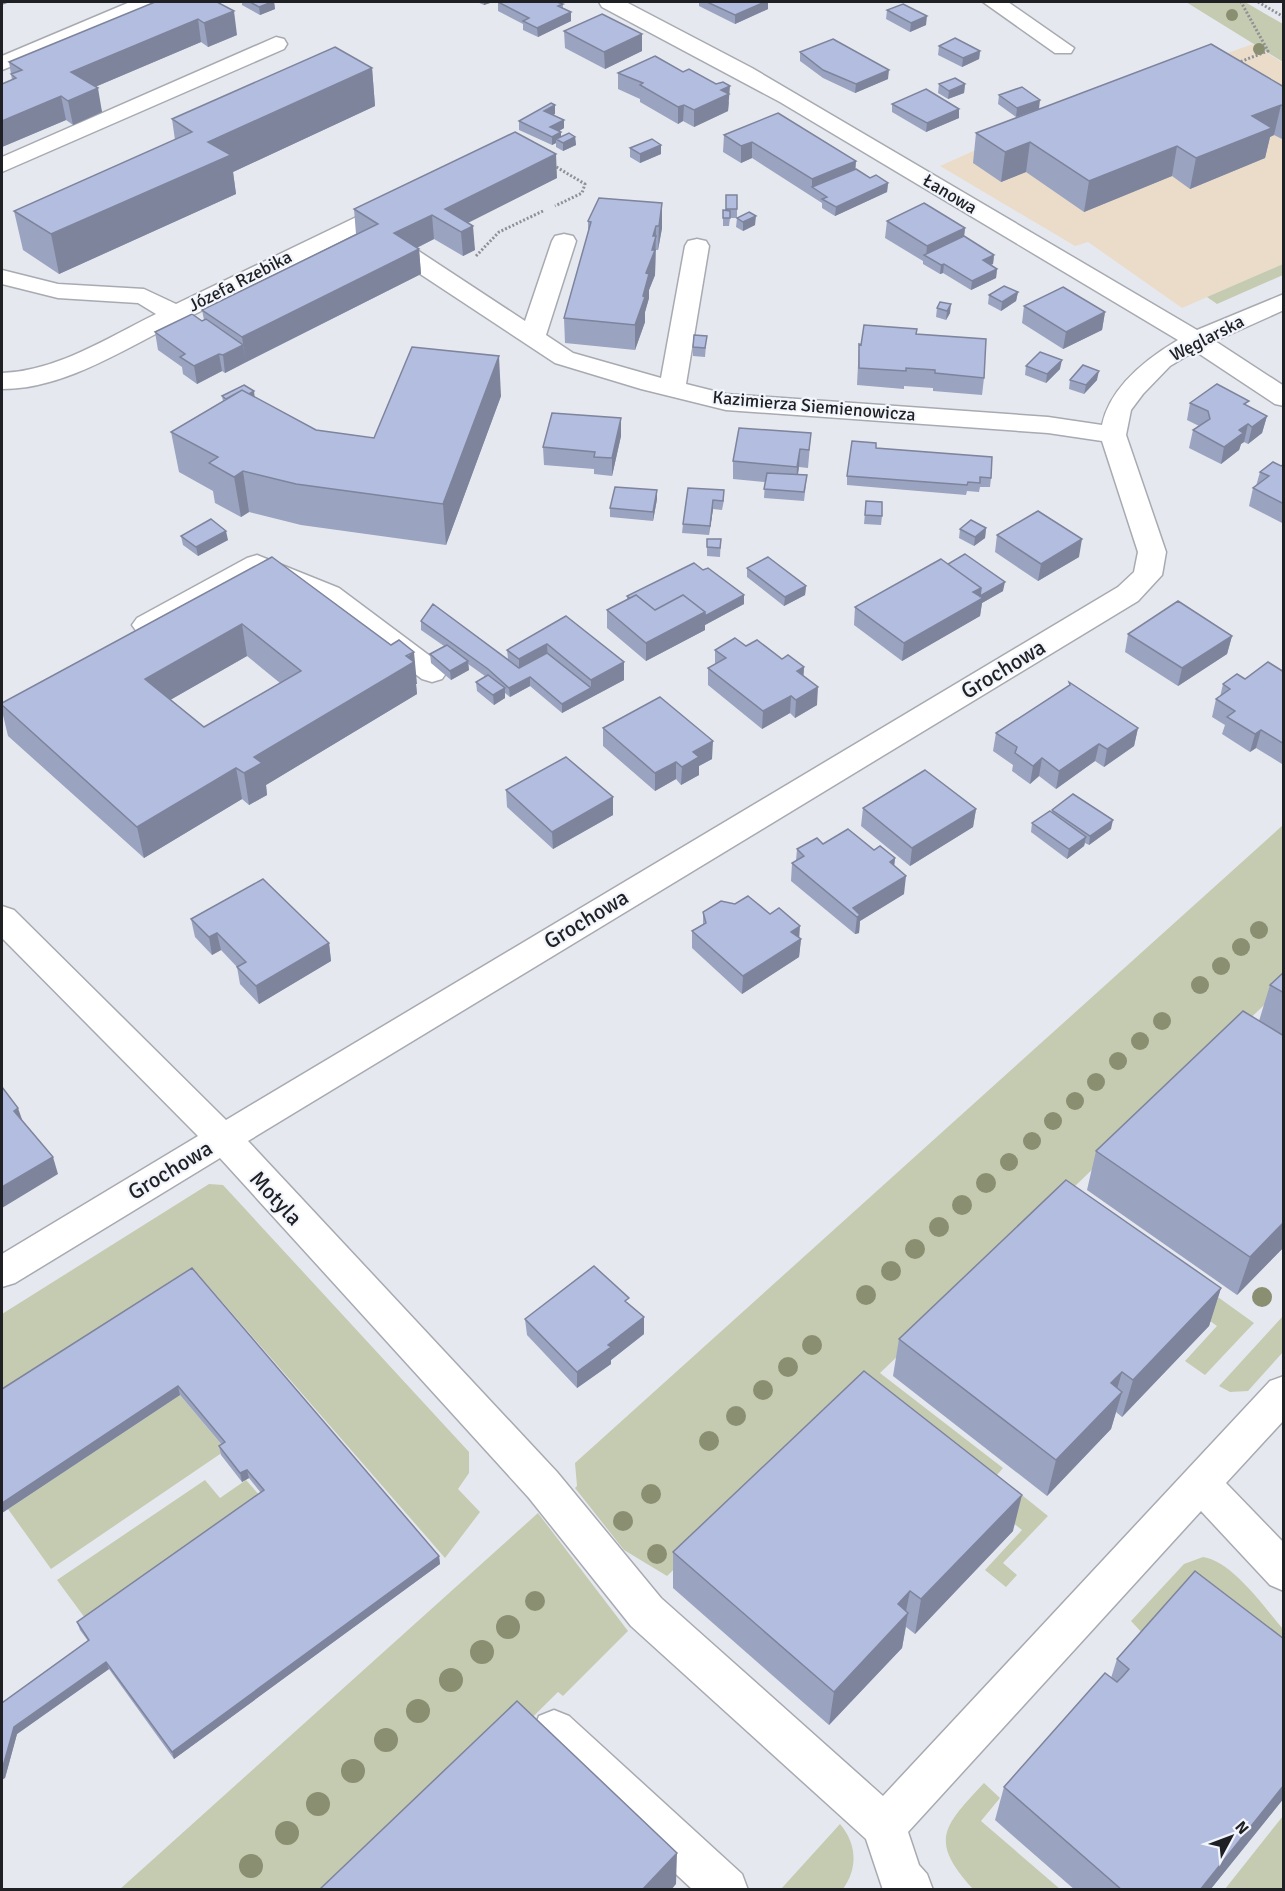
<svg xmlns="http://www.w3.org/2000/svg" width="1285" height="1891" font-family="Signika,sans-serif">
	<style>
		.commercial { fill: #eadcc9 }
		.green { fill: #c5cbb0 }
		.lines { fill: none; stroke-linecap: round; stroke-linejoin: round }
		.minor-casing { stroke: #a8aab1; stroke-width: 3 }
		.path { stroke: #8f9096; stroke-width: 3; stroke-dasharray: 2 2; stroke-linecap: butt }
		.minor { fill: #fff; fill-rule: evenodd }
		.tree { fill: #8a8f72 }
		.wall { fill: #9aa3c0; fill-rule: evenodd }
		.shaded-wall { fill: #7d849c }
		.building { fill: #b3bddf; stroke: #7d849c; stroke-width: 1.5; fill-rule: evenodd }
		.labels { text-anchor: middle; dominant-baseline: central; stroke-width: 4.5; stroke-linejoin: round; paint-order: stroke }
		.far-street-label { font-size: 18px; fill: #1f2023; stroke: #f3f5fd }
		.street-label { font-size: 22px; fill: #1f2023; stroke: #f3f5fd }
	</style>
	<rect width="100%" height="100%" fill="#e6e8f0"/>
	<path class="commercial" d="M1253,44L1283,63V264L1182,308L1088,242L1075,246L940,166L1058,113Z"/>
	<path class="green" d="M1186,2H1245L1283,24V62Z
		M1283,264V275L1217,304L1207,297Z
		M1283,825V987L1074,1187L1190,1277L1254,1323L1205,1375L1185,1361L1217,1326L1052,1208L880,1373L1003,1468L997,1475L1048,1516L1003,1563L1017,1575L1006,1587L985,1570L1022,1530L854,1398L667,1576L624,1550L575,1488L577,1486L575,1463Z
		M209,1184L223,1185L469,1452V1473L458,1489L480,1512L445,1558L198,1274L2,1399V1314Z
		M1283,1316V1352L1248,1391L1230,1392L1219,1386Z
		M180,1395L226,1450L51,1569L8,1509Z
		M205,1480L220,1498L246,1480L261,1497L85,1618L57,1580Z
		M538,1513L628,1631L563,1696L558,1692L359,1889L119,1890Z
		M1203,1557C1232,1561 1264,1607 1283,1629V1674L1144,1635L1131,1621L1184,1564Z
		M984,1783L1000,1798L981,1821L1060,1889H973C928,1840 944,1826 984,1783Z
		M1283,1816V1889H1225Z
		M840,1824C857,1844 858,1868 843,1889H781Z"/>
	<g class="lines">
		<defs>
			<path id="minor" d="M130,2H156L129,20L2,70V56Z
				M599,2H626L752,68L1197,330L1284,294V310L1215,341L1284,386V406L1275,404L1195,351L1170,366L1143,394L1131,410L1126,435L1166,552L1162,575L1138,601L248,1141L557,1472L661,1598L883,1796L1270,1381L1284,1376V1420L1226,1483L1284,1543V1591L1270,1585L1201,1511L908,1832L919,1865L927,1874L933,1890H883L866,1839L631,1626L529,1498L220,1158L15,1283L2,1287V1254L198,1136L2,938V906L14,910L226,1120L1118,587L1134,572L1138,552L1102,441L1048,433L726,410L641,389L555,363L396,258L393,253L396,248L405,246L414,248L525,321L552,241L555,236L564,234L573,236L576,241L546,335L573,353L661,378L685,246L688,241L697,239L706,241L709,246L686,384L726,394L1048,417L1102,425C1110,387 1146,359 1178,340L780,102L602,7Z
				M983,2H1008L1074,48L1071,53H1055Z
				M276,37L284,39L287,44L284,49L2,172V157Z
				M371,210L379,212L383,217L379,222C314,255 249,287 183,320C127,347 66,389 2,389V373C57,371 107,338 156,314L138,303L58,298L2,284V270L58,284L144,289L176,304Z
				M257,555L339,588L442,665L447,672L442,679L432,682L422,679L319,602L258,575L157,632L147,634L137,632L132,625L137,618L247,558Z
				M554,1710L569,1716L742,1874L748,1890H693L539,1746L533,1731L539,1716Z"/>
		</defs>
		<use href="#minor" class="minor-casing"/>
		<path class="path" d="M1258,2L1284,17
			M1237,63L1268,51L1241,2
			M553,165L585,184L582,193L555,206
			M476,256L499,232L543,211"/>
		<use href="#minor" class="minor"/>
	</g>
	<g class="tree">
		<circle cx="1232" cy="15" r="6"/>
		<circle cx="1259" cy="49" r="6"/>
		<circle cx="1259" cy="930" r="9"/>
		<circle cx="1241" cy="947" r="9"/>
		<circle cx="1221" cy="966" r="9"/>
		<circle cx="1200" cy="985" r="9"/>
		<circle cx="1162" cy="1021" r="9"/>
		<circle cx="1140" cy="1041" r="9"/>
		<circle cx="1118" cy="1061" r="9"/>
		<circle cx="1096" cy="1082" r="9"/>
		<circle cx="1075" cy="1101" r="9"/>
		<circle cx="1053" cy="1121" r="9"/>
		<circle cx="1032" cy="1141" r="9"/>
		<circle cx="1009" cy="1162" r="9"/>
		<circle cx="986" cy="1183" r="10"/>
		<circle cx="962" cy="1205" r="10"/>
		<circle cx="939" cy="1227" r="10"/>
		<circle cx="915" cy="1249" r="10"/>
		<circle cx="891" cy="1271" r="10"/>
		<circle cx="866" cy="1295" r="10"/>
		<circle cx="1262" cy="1297" r="10"/>
		<circle cx="812" cy="1345" r="10"/>
		<circle cx="788" cy="1367" r="10"/>
		<circle cx="763" cy="1390" r="10"/>
		<circle cx="736" cy="1416" r="10"/>
		<circle cx="709" cy="1441" r="10"/>
		<circle cx="651" cy="1494" r="10"/>
		<circle cx="623" cy="1521" r="10"/>
		<circle cx="657" cy="1554" r="10"/>
		<circle cx="535" cy="1601" r="10"/>
		<circle cx="508" cy="1627" r="12"/>
		<circle cx="482" cy="1652" r="12"/>
		<circle cx="451" cy="1680" r="12"/>
		<circle cx="418" cy="1711" r="12"/>
		<circle cx="386" cy="1740" r="12"/>
		<circle cx="353" cy="1771" r="12"/>
		<circle cx="318" cy="1804" r="12"/>
		<circle cx="287" cy="1833" r="12"/>
		<circle cx="251" cy="1866" r="12"/>
	</g>
	<path class="wall" d="M155,2L237,35L208,47L201,42L95,87L102,112L73,125L66,120L2,147V84L12,80L9,62Z
		M242,2H274L275,9L260,15L242,5Z
		M477,2H493L484,5Z
		M498,2L563,4V8L571,12V21L538,37L523,30V24L498,11Z
		M699,2H768V9L735,24L699,6Z
		M887,10L926,25L910,32L886,19Z
		M564,31L642,51L605,69L565,48Z
		M939,46L980,51L979,59L962,67L938,55Z
		M800,52L888,79L855,93L823,78L800,61Z
		M372,68L375,106L233,172L236,194L59,274L23,250L14,211L175,140L172,119Z
		M618,73L729,102L728,111L694,127L683,121L678,124L640,102V99L618,89Z
		M939,84H965L964,93L948,99L938,93Z
		M1284,87V140L1274,135L1270,137L1265,158L1190,189L1172,176L1084,212L1026,172L1001,182L973,163L976,133L1039,109L1016,117L998,104L999,95L1039,109Z
		M892,104L959,109V118L926,132L892,112Z
		M555,105V114L553,115L564,120V128L559,131L561,136L575,137L576,145L563,151L556,147V143L552,145L519,130V121Z
		M778,113L856,169L870,178L888,183L887,192L835,216L822,208V203L752,158L741,163L723,152L724,135Z
		M661,145V154L640,163L630,157V148Z
		M557,178L468,222L475,250L463,256L434,239L417,248L419,249L421,274L225,373L222,371L197,384L183,374L182,367L158,350L155,332L204,320L202,310L357,234H356L354,209Z
		M726,195L737,209V218H730L729,226H723V210L726,211Z
		M662,203V228L658,250H656L655,275L649,290V298L645,312V322L635,350L565,343L564,318L588,233V221Z
		M737,218L755,225L743,231L736,227Z
		M887,221L965,228L964,236L994,255L993,264L990,265L997,269L996,278L971,290L943,273L940,274L923,264V261L885,238Z
		M1018,292L1016,301L1001,311L988,304L989,295Z
		M940,302L950,313L946,320L936,317L937,308Z
		M1024,306L1105,312L1102,330L1063,349L1022,323Z
		M916,334L984,378L982,395L933,391V388L904,386V389L857,385L859,344Z
		M706,345L705,357L693,356V347Z
		M1026,366L1060,369L1046,383L1025,375Z
		M1070,380H1097L1084,394L1069,389Z
		M222,396L255,397L316,430L374,438L501,396L446,545L301,525L249,512L241,517L215,503L213,491L179,472L171,432L223,401Z
		M1190,403L1248,406L1267,416L1262,433L1248,444L1244,442L1241,444L1239,450L1221,464L1189,448L1193,430L1199,426L1187,420Z
		M811,433L808,468L799,467L798,475L806,484L804,501L764,498L765,482L733,479V461Z
		M621,436L612,476L594,474V469L544,465L543,447Z
		M876,448L991,478L990,487H980L979,492L967,491L966,495L847,485V476Z
		M1284,464V524L1249,506L1253,488L1256,486L1260,472L1281,466Z
		M688,488L724,500L722,510L713,509L709,535L682,533L683,524Z
		M657,490V499L653,521L610,517V508Z
		M866,501L882,516L881,525L864,524Z
		M986,528L985,538L974,546L959,538L960,529Z
		M997,535L1079,557L1038,581L995,552Z
		M181,536L228,540L198,556L183,545Z
		M707,539H721L720,557L707,556Z
		M272,557L417,684H416L417,694L266,785L267,795L249,805L242,799L144,858L8,736L2,711V703ZM247,656L280,683L204,727L170,700Z
		M948,564L1003,591L982,603L980,616L902,661L854,625L855,607Z
		M747,568L806,586L805,595L784,606L747,577Z
		M627,596L744,604L705,625V630L646,661L607,628V610L627,600Z
		M566,616L624,662V680L562,713L530,686L510,697L505,693V698L494,705L477,691L476,682L485,676L468,664L469,670L451,680L431,663L430,654L444,646L421,630V621L508,659L507,650Z
		M1128,634L1232,636L1227,654L1178,686L1125,652Z
		M746,646L804,667L803,676L817,705L795,718L790,713L762,729L708,685V668L715,664V650Z
		M1284,672V762L1282,764L1256,748L1250,752L1222,734L1225,725L1212,717L1216,699L1220,697L1223,684L1245,679Z
		M1069,682L1138,728L1134,746L1104,767L1095,761L1056,789L1039,776L1030,784L1012,771L1013,765L993,751L996,733L1069,686Z
		M603,728L712,759L699,766V775L681,785L676,779L655,791L603,746Z
		M506,790L613,797V815L553,849L507,807Z
		M863,808L976,809L973,827L910,866L861,826Z
		M1052,810L1111,829L1089,845L1085,843L1084,846L1067,859L1031,832L1032,823L1052,812Z
		M823,844L874,850L895,858L894,866L904,894L860,921L859,933L855,934L791,881L792,863L796,861L797,849Z
		M703,912L770,914L801,939L799,957L742,994L692,948V931L703,924Z
		M191,919L329,943L331,961L259,1004L240,984L237,967L221,950L212,955L195,937Z
		M1284,972V1247L1237,1295L1087,1190L1096,1151L1259,1021L1270,985Z
		M192,1268L439,1556L440,1564L174,1759L109,1669L17,1734L5,1778L2,1703L88,1641L80,1630L77,1622L261,1493L249,1478L242,1482L221,1455L219,1446L222,1445L180,1395L2,1513Z
		M1221,1288L1209,1326L1122,1417L1116,1412L1111,1429L1047,1496L893,1376L899,1339Z
		M629,1304L644,1317V1334L611,1360V1364L577,1388L527,1335L525,1319Z
		M1013,1531L915,1634L906,1627L902,1648L829,1725L673,1588V1552Z
		M1284,1639V1798L1210,1890H1075L995,1820L1004,1787L1111,1678L1117,1659Z"/>
	<path class="shaded-wall" d="M2,2H10L2,5Z
		M272,2H274L275,9L260,15L259,7Z
		M484,2H493L484,5Z
		M765,2H768V9L735,24V15Z
		M234,11L237,35L208,47L204,23Z
		M571,12V21L538,37L537,28Z
		M927,16L926,25L910,32L911,23Z
		M198,19L201,42L76,95L71,72Z
		M642,34V51L605,69L604,52Z
		M980,51L979,59L962,67L963,58Z
		M372,68L375,106L233,172L236,194L59,274L51,234L208,142Z
		M889,70L888,79L855,93L856,84Z
		M965,84L964,93L948,99L949,91Z
		M730,86L728,111L694,127V110L721,90Z
		M98,88L102,112L73,125L68,101Z
		M61,96L66,120L2,147V121Z
		M1040,100L1039,109L1016,117L1017,108Z
		M555,105V114L545,119L544,111Z
		M684,105L683,121L678,124V107Z
		M1281,105L1274,135L1270,137L1265,158L1190,189L1196,158L1252,116Z
		M959,109V118L926,132L927,123Z
		M564,120V128L551,136L550,127Z
		M561,132V141L556,139V143L552,145V137Z
		M575,137L576,145L563,151V143Z
		M752,142V158L741,163V146Z
		M1030,142L1026,172L1001,182L1005,152Z
		M661,145V154L640,163V154Z
		M1177,146L1172,176L1084,212L1089,181Z
		M556,154L557,178L456,229L445,209Z
		M856,161L855,178L812,187V179Z
		M888,183L887,192L835,216L836,207Z
		M662,203V228L658,250L659,226Z
		M432,215L434,239L396,258L394,233Z
		M756,216L755,225L743,231V222Z
		M473,226L475,250L463,256L461,232Z
		M656,226L655,275L649,290V298L645,312V322L635,350V325L643,296L653,236Z
		M965,228L963,245L926,257L927,246Z
		M419,249L421,274L246,362L242,337Z
		M994,255L993,264L982,269L983,260Z
		M944,264L943,273L940,274L941,265Z
		M997,269L996,278L971,290L972,281Z
		M1018,292L1016,301L1001,311L1002,302Z
		M951,304L950,313L946,320L947,311Z
		M1105,312L1102,330L1063,349L1066,332Z
		M243,345L246,362L225,373L223,355Z
		M219,354L222,371L197,384L194,366Z
		M499,356L501,396L446,545L443,504Z
		M1062,360L1060,369L1046,383L1047,374Z
		M1099,371L1097,380L1084,394L1086,385Z
		M254,391L255,400L231,403Z
		M1267,416L1262,433L1248,444L1252,427Z
		M621,418V436L612,476V458Z
		M1248,424L1244,442L1241,444L1239,450L1221,464L1224,447L1239,430Z
		M800,449L799,467L796,485L797,467Z
		M243,471L249,512L241,517L234,477Z
		M657,490V499L653,521V512Z
		M713,500V509L709,535L710,526Z
		M986,528L985,538L974,546L975,537Z
		M226,531L228,540L198,556L196,547Z
		M1082,539L1079,557L1038,581L1041,564Z
		M1005,582L1003,591L982,603L980,616L902,661L904,643L973,592L981,588Z
		M806,586L805,595L784,606L785,597Z
		M744,595V604L705,625V630L646,661V643L705,612Z
		M242,624L247,656L151,711L145,679Z
		M1232,636L1227,654L1178,686L1182,668Z
		M547,644L548,662L519,677V659Z
		M414,652L417,684H416L417,694L266,785L267,795L249,805L244,773L254,757Z
		M468,661L469,670L451,680L450,671Z
		M624,662V680L562,713V704L591,688V680Z
		M804,667L803,685L797,671Z
		M530,677V686L510,697L509,688Z
		M818,687L817,705L795,718L796,700Z
		M505,688V698L494,705L493,695Z
		M791,696L790,713L762,729L763,711Z
		M1138,728L1134,746L1104,767L1107,749Z
		M1261,730L1256,748L1250,752L1255,734Z
		M713,741L712,759L699,766V775L681,785L682,767L693,752Z
		M1099,744L1095,761L1056,789L1059,771Z
		M1042,758L1039,776L1030,784L1033,766Z
		M676,762V779L655,791V773Z
		M236,768L242,799L144,858L137,827Z
		M613,797V815L553,849L552,832Z
		M976,809L973,827L910,866L912,848Z
		M1113,820L1111,829L1089,845L1090,836Z
		M1086,837L1084,846L1067,859L1069,849Z
		M895,858L893,876L890,862Z
		M906,876L904,894L860,921L859,933L855,934L857,917L853,908Z
		M800,926L799,941L801,939L799,957L742,994L743,976L791,932Z
		M217,933L221,950L212,955L209,937Z
		M329,943L331,961L259,1004L256,986Z
		M18,1108L24,1125L14,1111Z
		M53,1157L58,1174L2,1208V1187Z
		M1284,1222V1247L1237,1295L1250,1257Z
		M1221,1288L1209,1326L1122,1417L1133,1380Z
		M644,1317V1334L611,1360V1364L577,1388V1372L608,1345Z
		M1122,1372L1114,1399L1122,1392L1111,1429L1047,1496L1056,1460L1111,1383Z
		M178,1386L180,1395L2,1513V1503Z
		M247,1470L249,1478L242,1482L240,1473Z
		M1022,1495L1013,1531L915,1634L921,1599Z
		M439,1556L440,1564L174,1759L172,1752Z
		M910,1591L905,1616L908,1613L902,1648L829,1725L834,1692L898,1604Z
		M106,1662L109,1669L17,1734L5,1778L2,1780V1770L14,1727Z
		M1284,1785V1798L1210,1890H1200Z
		M677,1853L676,1884L671,1890H642Z"/>
	<path class="building" d="M155,2H217L234,11L204,23L198,19L71,72L98,88L68,101L61,96L2,121V84L16,78L11,74L22,70L9,62Z
		M250,2H272L259,7Z
		M498,2H557L563,4L558,6L571,12L537,28L523,21L529,18Z
		M707,2H765L735,15Z
		M903,4L927,16L911,23L887,10Z
		M602,14L642,34L604,52L564,31Z
		M955,38L980,51L963,58L939,46Z
		M833,39L889,70L856,84L823,70L800,52Z
		M1211,44L1284,87V107L1281,105L1252,116L1272,128L1196,158L1177,146L1089,181L1030,142L1005,152L976,133Z
		M335,47L372,68L208,142L231,155L51,234L14,211L192,132L172,119Z
		M655,56L683,72L689,69L716,84L723,82L730,86L721,90L729,94L694,110L684,105L678,107L640,85L643,83L618,73Z
		M955,78L965,84L949,91L939,84Z
		M1022,87L1040,100L1017,108L999,95Z
		M926,89L959,109L927,123L892,104Z
		M551,103L555,105L544,111L564,120L550,127L561,132L552,137L519,121Z
		M778,113L856,161L812,179L752,142L741,146L724,135Z
		M515,132L556,154L445,209L473,226L461,232L432,215L394,233L419,249L242,337L202,310L378,224L354,209Z
		M569,133L575,137L563,143L556,139Z
		M652,139L661,145L640,154L630,148Z
		M856,169L870,178L876,175L888,183L836,207L822,199L827,197L812,187Z
		M726,195H737V209H726Z
		M599,198L662,203L659,226H656L653,236H656L652,250H655L646,273L649,274L643,296L645,297L635,325L564,318L591,222L588,221Z
		M924,203L965,228L927,246L887,221Z
		M723,210L730,211V218H723Z
		M749,212L756,216L743,222L737,218Z
		M964,236L994,255L983,260L997,269L972,281L944,264L941,265L924,255Z
		M1004,286L1018,292L1002,302L989,295Z
		M1063,287L1105,312L1066,332L1024,306Z
		M940,302L951,304L947,311L937,308Z
		M192,314L202,321L206,319L243,345L223,355L219,354L194,366L180,357L185,354L155,332Z
		M864,325L917,329L916,334L986,339L984,378L935,373V370L906,368V371L859,368V344L861,345Z
		M694,335L707,336L705,348L693,347Z
		M412,347L499,356L443,504L296,484L243,471L234,477L209,463L218,457L171,432L242,390L316,430L374,438Z
		M1040,352L1062,360L1047,374L1026,366Z
		M1083,365L1099,371L1086,385L1070,380Z
		M1217,384L1249,401L1244,404L1267,416L1252,427L1248,424L1239,430L1243,433L1224,447L1193,430L1210,419L1208,411L1190,403Z
		M244,385L254,391L249,394L242,390L226,399L222,396Z
		M552,413L621,418L612,458L594,457L595,452L543,447Z
		M739,428L811,433L809,450L800,449L797,467L733,461Z
		M852,441L876,443V448L992,457L991,478L980,477V483L968,482L967,485L847,476Z
		M1273,462L1281,466L1284,464V504L1253,488L1269,476L1260,472Z
		M767,473L807,475L804,492L764,489Z
		M615,487L657,490L653,512L610,508Z
		M688,488L724,490L723,501L713,500L710,526L683,524Z
		M866,501L882,502V516L865,515Z
		M1038,511L1082,539L1041,564L997,535Z
		M211,519L226,531L196,547L181,536Z
		M971,520L986,528L975,537L960,529Z
		M707,539H721L720,548L707,547Z
		M965,554L1005,582L980,596L981,588L948,564Z
		M272,557L391,645L399,640L414,652L406,656L414,662L254,757L262,763L244,773L236,768L137,827L2,705V703ZM242,624L301,671L204,727L145,679Z
		M768,557L806,586L785,597L747,568Z
		M941,559L981,588L973,592L983,598L904,643L855,607Z
		M694,563L703,570L708,568L744,595L705,616V612L683,595L655,610L636,595L630,598L627,596Z
		M636,595L655,610L683,595L705,612L646,643L607,610Z
		M1178,601L1232,636L1182,668L1128,634Z
		M433,604L519,668L547,653L591,688L562,704L530,677L509,688L488,669L421,621Z
		M566,616L624,662L591,680L547,644L519,659L507,650Z
		M735,638L746,646L757,640L782,659L788,655L804,667L797,671L818,687L796,700L791,696L763,711L708,668L726,658L715,650Z
		M447,645L468,661L450,671L430,654Z
		M1268,662L1284,672V744L1261,730L1255,734L1227,717L1235,711L1216,699L1230,689L1223,684L1237,674L1245,679Z
		M488,675L505,688L493,695L476,682Z
		M1069,682L1138,728L1107,749L1099,744L1059,771L1042,758L1033,766L1015,753L1017,747L996,733L1070,685Z
		M660,697L713,741L693,752L699,757L682,767L676,762L655,773L603,728Z
		M566,757L613,797L552,832L506,790Z
		M925,770L976,809L912,848L863,808Z
		M1073,794L1113,820L1090,836L1052,810Z
		M1050,811L1086,837L1069,849L1032,823Z
		M848,829L874,850L880,846L895,858L890,862L906,876L853,908L860,915L857,917L792,863L804,856L797,849L817,838L823,844Z
		M263,879L329,943L256,986L237,967L246,962L217,933L209,937L191,919Z
		M748,896L770,914L779,908L800,926L791,932L801,939L743,976L692,931L706,923L703,912L721,901L735,904Z
		M1284,972V993L1270,985Z
		M1243,1011L1284,1036V1222L1250,1257L1096,1151Z
		M2,1087L18,1108L14,1111L53,1157L2,1187Z
		M1066,1180L1221,1288L1133,1380L1122,1372L1111,1383L1122,1392L1056,1460L899,1339Z
		M594,1266L629,1298L625,1301L644,1317L608,1345L611,1347L577,1372L525,1319Z
		M192,1268L439,1556L172,1752L106,1662L14,1727L2,1770V1703L89,1640L77,1622L264,1490L247,1470L240,1473L219,1446L225,1442L178,1386L2,1503V1389Z
		M864,1371L1022,1495L921,1599L910,1591L898,1604L908,1613L834,1692L673,1552Z
		M1195,1571L1284,1639V1785L1200,1890H1122L1004,1787L1105,1673L1117,1682L1123,1676L1129,1669L1117,1659Z
		M517,1701L677,1853L642,1890H319Z"/>
	<g class="labels">
		<g class="far-street-label">
			<text transform="translate(950 194) rotate(31)">Łanowa</text>
			<text transform="translate(240 281) rotate(-27)">Józefa Rzebika</text>
			<text transform="translate(1207 338) rotate(-27)">Węglarska</text>
			<text transform="translate(814 406) rotate(5)">Kazimierza Siemienowicza</text>
		</g>
		<g class="street-label">
			<text transform="translate(1003 669) rotate(-31)">Grochowa</text>
			<text transform="translate(586 919) rotate(-31)">Grochowa</text>
			<text transform="translate(170 1170) rotate(-31)">Grochowa</text>
			<text transform="translate(276 1198) rotate(47)">Motyla</text>
		</g>
	</g>
	<rect width="1285" height="1891" fill="none" stroke="#1f2023" stroke-width="6"/>
	<g transform="translate(1231 1837) rotate(49)" stroke="#f3f5fd" stroke-width="4.5" paint-order="stroke">
	<path d="M0-4.5L10 22L0 15L-10 22Z" fill="#1f2023"/>
	<text y="-9" font-size="16" font-weight="bold" text-anchor="middle" fill="#1f2023">N</text>
	</g>
</svg>
